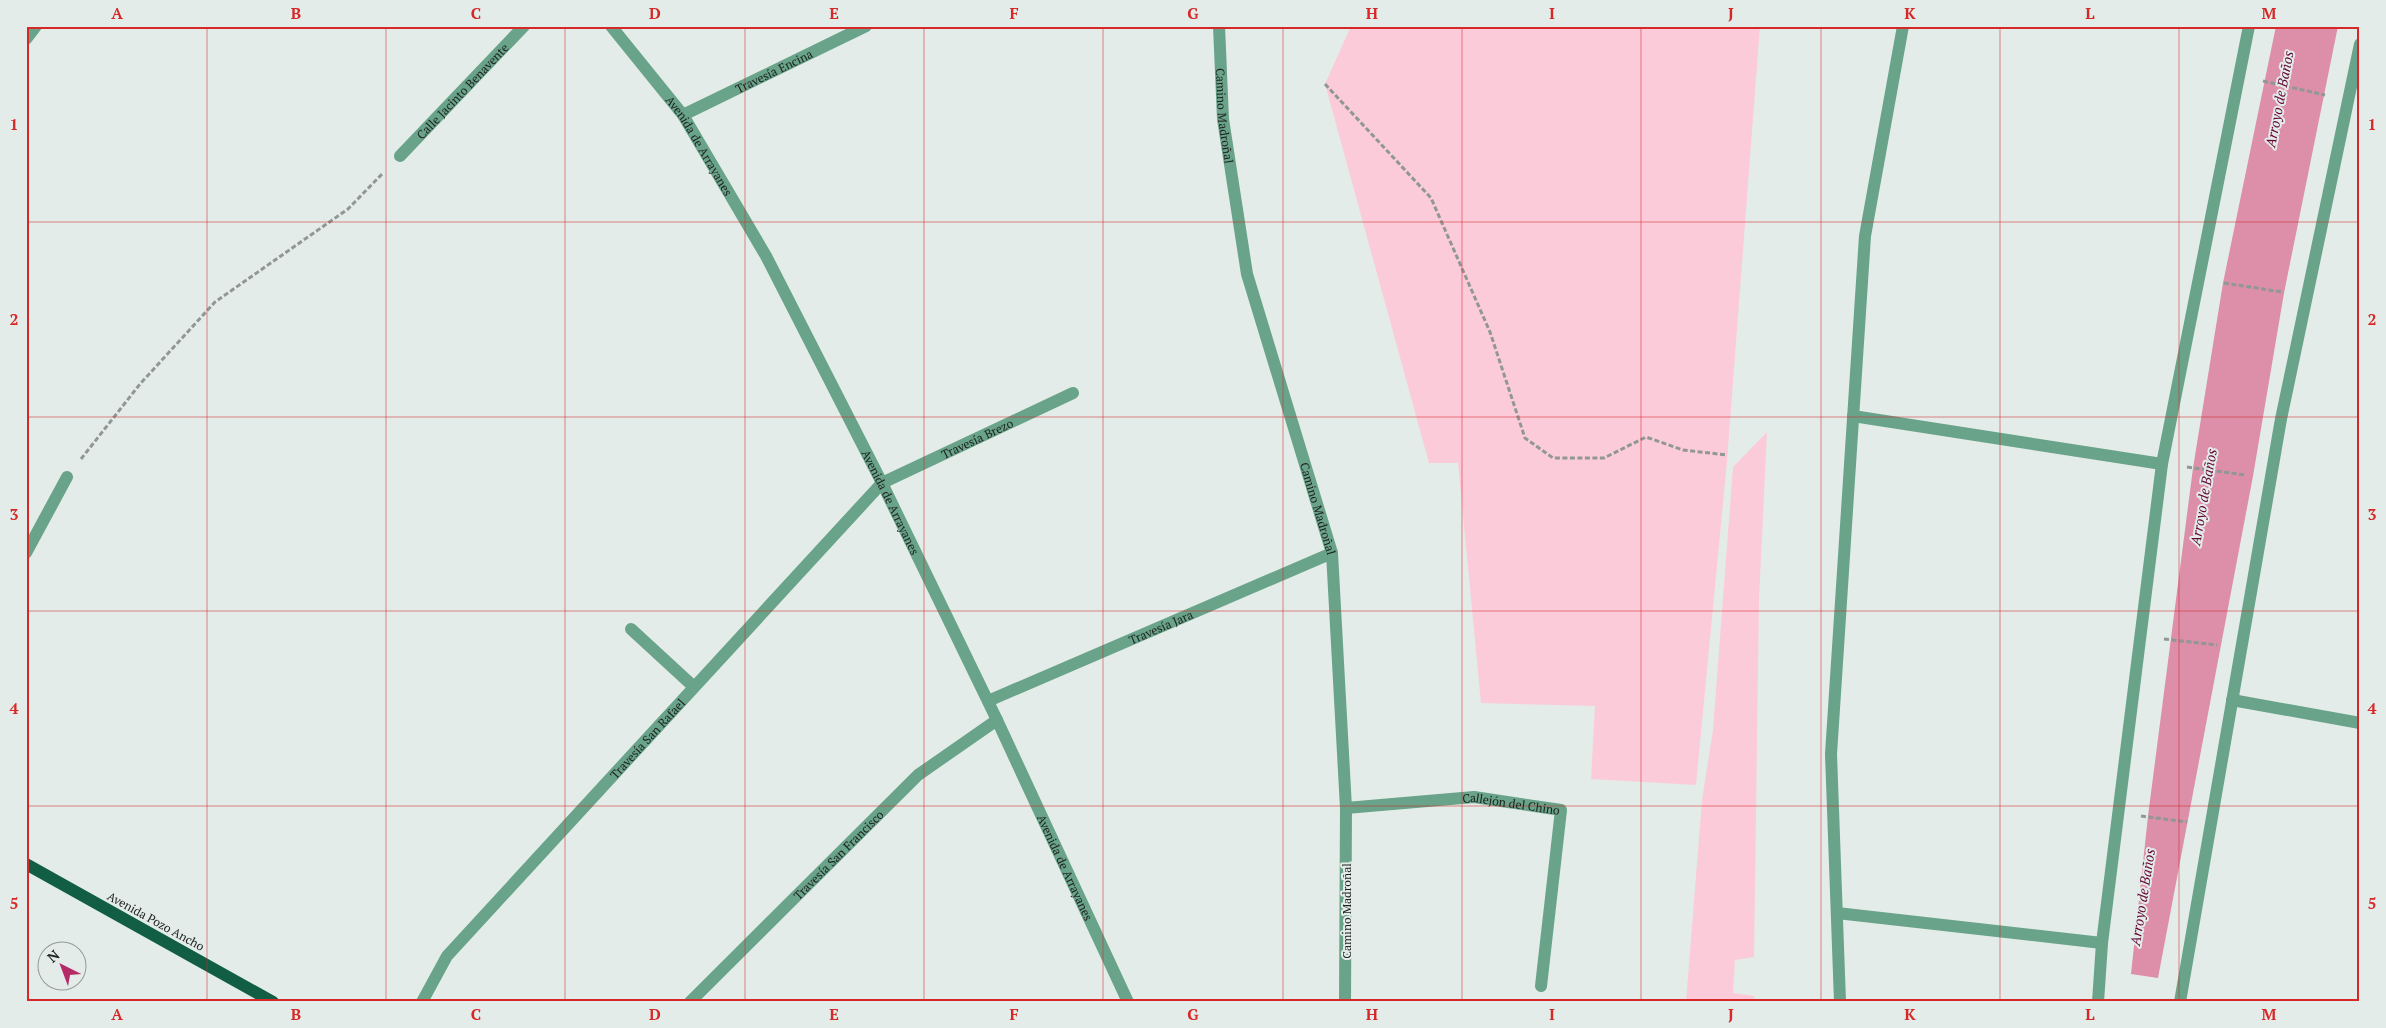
<svg xmlns="http://www.w3.org/2000/svg" width="2386" height="1028" font-family="'PT Serif',serif">
	<style>
		.green { fill: #fccbda }
		.water { fill: #dd8ea8 }
		.lines { fill: none; stroke-linecap: round; stroke-linejoin: round }
		.path { stroke: #909794; stroke-width: 3; stroke-dasharray: 5 2.5; stroke-linecap: butt }
		.minor { stroke: #68a38a; stroke-width: 12 }
		.major { stroke: #115e45; stroke-width: 12 }
		.grid { fill: none; stroke: #d62828; stroke-width: 1; stroke-opacity: 0.55 }
		.labels { text-anchor: middle; dominant-baseline: central; stroke-width: 4; stroke-linejoin: round; paint-order: stroke }
		.street-label { font-size: 12px; fill: #202321; stroke: #e3ece8 }
		.water-label { font-size: 14px; font-style: italic; fill: #650435; stroke: #e3ece8 }
		.neatline { fill: none; stroke: #d62828; stroke-width: 2 }
		.grid-label { font-size: 16px; text-anchor: middle; font-weight: bold; fill: #d62828 }
	</style>
	<rect width="100%" height="100%" fill="#e3ece8"/>
	<path class="green" d="M1351,26H1760L1727,461L1696,785L1591,779L1595,706L1481,703L1458,463H1429L1325,84Z
		M1767,432L1759,600L1754,957L1735,960L1733,993L1754,996L1755,1002H1686L1702,800L1713,730L1733,467Z"/>
	<path class="water" d="M2276,26H2338L2284,293L2253,476L2158,978L2131,974L2148,816L2193,468L2223,283Z"/>
	<g class="lines">
		<path class="path" d="M2263,81L2325,95
			M1325,84L1431,198L1490,332L1525,438L1553,458H1604L1646,437L1683,450L1727,455
			M2224,283L2282,292
			M81,459L140,384L215,302L348,209L383,173
			M2187,467L2245,475
			M2164,639L2217,645
			M2141,816L2187,822"/>
		<g class="minor">
			<path id="s1" d="M611,26L683,115L766,256L882,483L997,720L1128,1002"/>
			<path id="s2" d="M1219,26L1223,119L1247,274L1332,553L1346,808L1345,1002"/>
			<path d="M26,39L36,26"/>
			<path id="s3" d="M683,115L866,26"/>
			<path id="s4" d="M400,156L524,26"/>
			<path d="M1853,416L2162,464"/>
			<path d="M26,553L67,477"/>
			<path d="M631,629L694,687"/>
			<path d="M2232,700L2360,723"/>
			<path id="s5" d="M988,701L1332,553"/>
			<path id="s6" d="M1346,808L1474,797L1561,810L1541,986"/>
			<path d="M1837,913L2102,943"/>
			<path id="s7" d="M422,1002L447,956L882,483L1073,393"/>
			<path id="s8" d="M690,1002L918,775L997,720"/>
			<path d="M1840,1002L1831,754L1865,236L1903,26"/>
			<path d="M2098,1002L2102,943L2162,464L2249,26"/>
			<path d="M2180,1002L2281,419L2360,44"/>
		</g>
		<path class="major" d="M26,864L273,1002"/>
	</g>
	<path class="grid" d="M207,26V1002M386,26V1002M565,26V1002M745,26V1002M924,26V1002M1103,26V1002M1283,26V1002M1462,26V1002M1641,26V1002M1821,26V1002M2000,26V1002M2179,26V1002M26,222H2360M26,417H2360M26,611H2360M26,806H2360"/>
	<g class="labels">
		<g class="street-label">
			<text stroke="none"><textPath href="#s3" startOffset="101">Travesía Encina</textPath></text>
			<text stroke="none"><textPath href="#s4" startOffset="90">Calle Jacinto Benavente</textPath></text>
			<text stroke="none"><textPath href="#s2" startOffset="90">Camino Madroñal</textPath></text>
			<text stroke="none"><textPath href="#s1" startOffset="149">Avenida de Arrayanes</textPath></text>
			<text stroke="none"><textPath href="#s7" startOffset="800">Travesía Brezo</textPath></text>
			<text stroke="none"><textPath href="#s1" startOffset="554">Avenida de Arrayanes</textPath></text>
			<text stroke="none"><textPath href="#s2" startOffset="495">Camino Madroñal</textPath></text>
			<text stroke="none"><textPath href="#s5" startOffset="188">Travesía Jara</textPath></text>
			<text stroke="none"><textPath href="#s7" startOffset="348">Travesía San Rafael</textPath></text>
			<text stroke="none"><textPath href="#s6" startOffset="166">Callejón del Chino</textPath></text>
			<text stroke="none"><textPath href="#s8" startOffset="209">Travesía San Francisco</textPath></text>
			<text stroke="none"><textPath href="#s1" startOffset="959">Avenida de Arrayanes</textPath></text>
			<text transform="translate(1346 911) rotate(-90)">Camino Madroñal</text>
			<text transform="translate(156 921) rotate(29)">Avenida Pozo Ancho</text>
		</g>
		<g class="water-label">
			<text transform="translate(2279 99) rotate(-79)">Arroyo de Baños</text>
			<text transform="translate(2203 497) rotate(-80)">Arroyo de Baños</text>
			<text transform="translate(2142 897) rotate(-81)">Arroyo de Baños</text>
		</g>
	</g>
	<rect width="2386" height="1028" fill="none" stroke="#e3ece8" stroke-width="55"/>
	<g transform="translate(62 966) rotate(318)"><circle r="24" fill="#e3ece8" stroke="#959c98"/>
	<path d="M0-4L9 19L0 12L-9 19Z" fill="#b52b68"/>
	<text y="-8" font-size="14" font-weight="bold" text-anchor="middle" fill="#202321">N</text>
	</g>
	<rect x="28" y="28" width="2330" height="972" class="neatline"/>
	<g class="grid-label">
		<text x="117" y="19">A</text>
		<text x="296" y="19">B</text>
		<text x="476" y="19">C</text>
		<text x="655" y="19">D</text>
		<text x="834" y="19">E</text>
		<text x="1014" y="19">F</text>
		<text x="1193" y="19">G</text>
		<text x="1372" y="19">H</text>
		<text x="1552" y="19">I</text>
		<text x="1731" y="19">J</text>
		<text x="1910" y="19">K</text>
		<text x="2090" y="19">L</text>
		<text x="2269" y="19">M</text>
		<text x="14" y="130">1</text>
		<text x="2372" y="130">1</text>
		<text x="14" y="325">2</text>
		<text x="2372" y="325">2</text>
		<text x="14" y="520">3</text>
		<text x="2372" y="520">3</text>
		<text x="14" y="714">4</text>
		<text x="2372" y="714">4</text>
		<text x="14" y="909">5</text>
		<text x="2372" y="909">5</text>
		<text x="117" y="1020">A</text>
		<text x="296" y="1020">B</text>
		<text x="476" y="1020">C</text>
		<text x="655" y="1020">D</text>
		<text x="834" y="1020">E</text>
		<text x="1014" y="1020">F</text>
		<text x="1193" y="1020">G</text>
		<text x="1372" y="1020">H</text>
		<text x="1552" y="1020">I</text>
		<text x="1731" y="1020">J</text>
		<text x="1910" y="1020">K</text>
		<text x="2090" y="1020">L</text>
		<text x="2269" y="1020">M</text>
	</g>
</svg>
